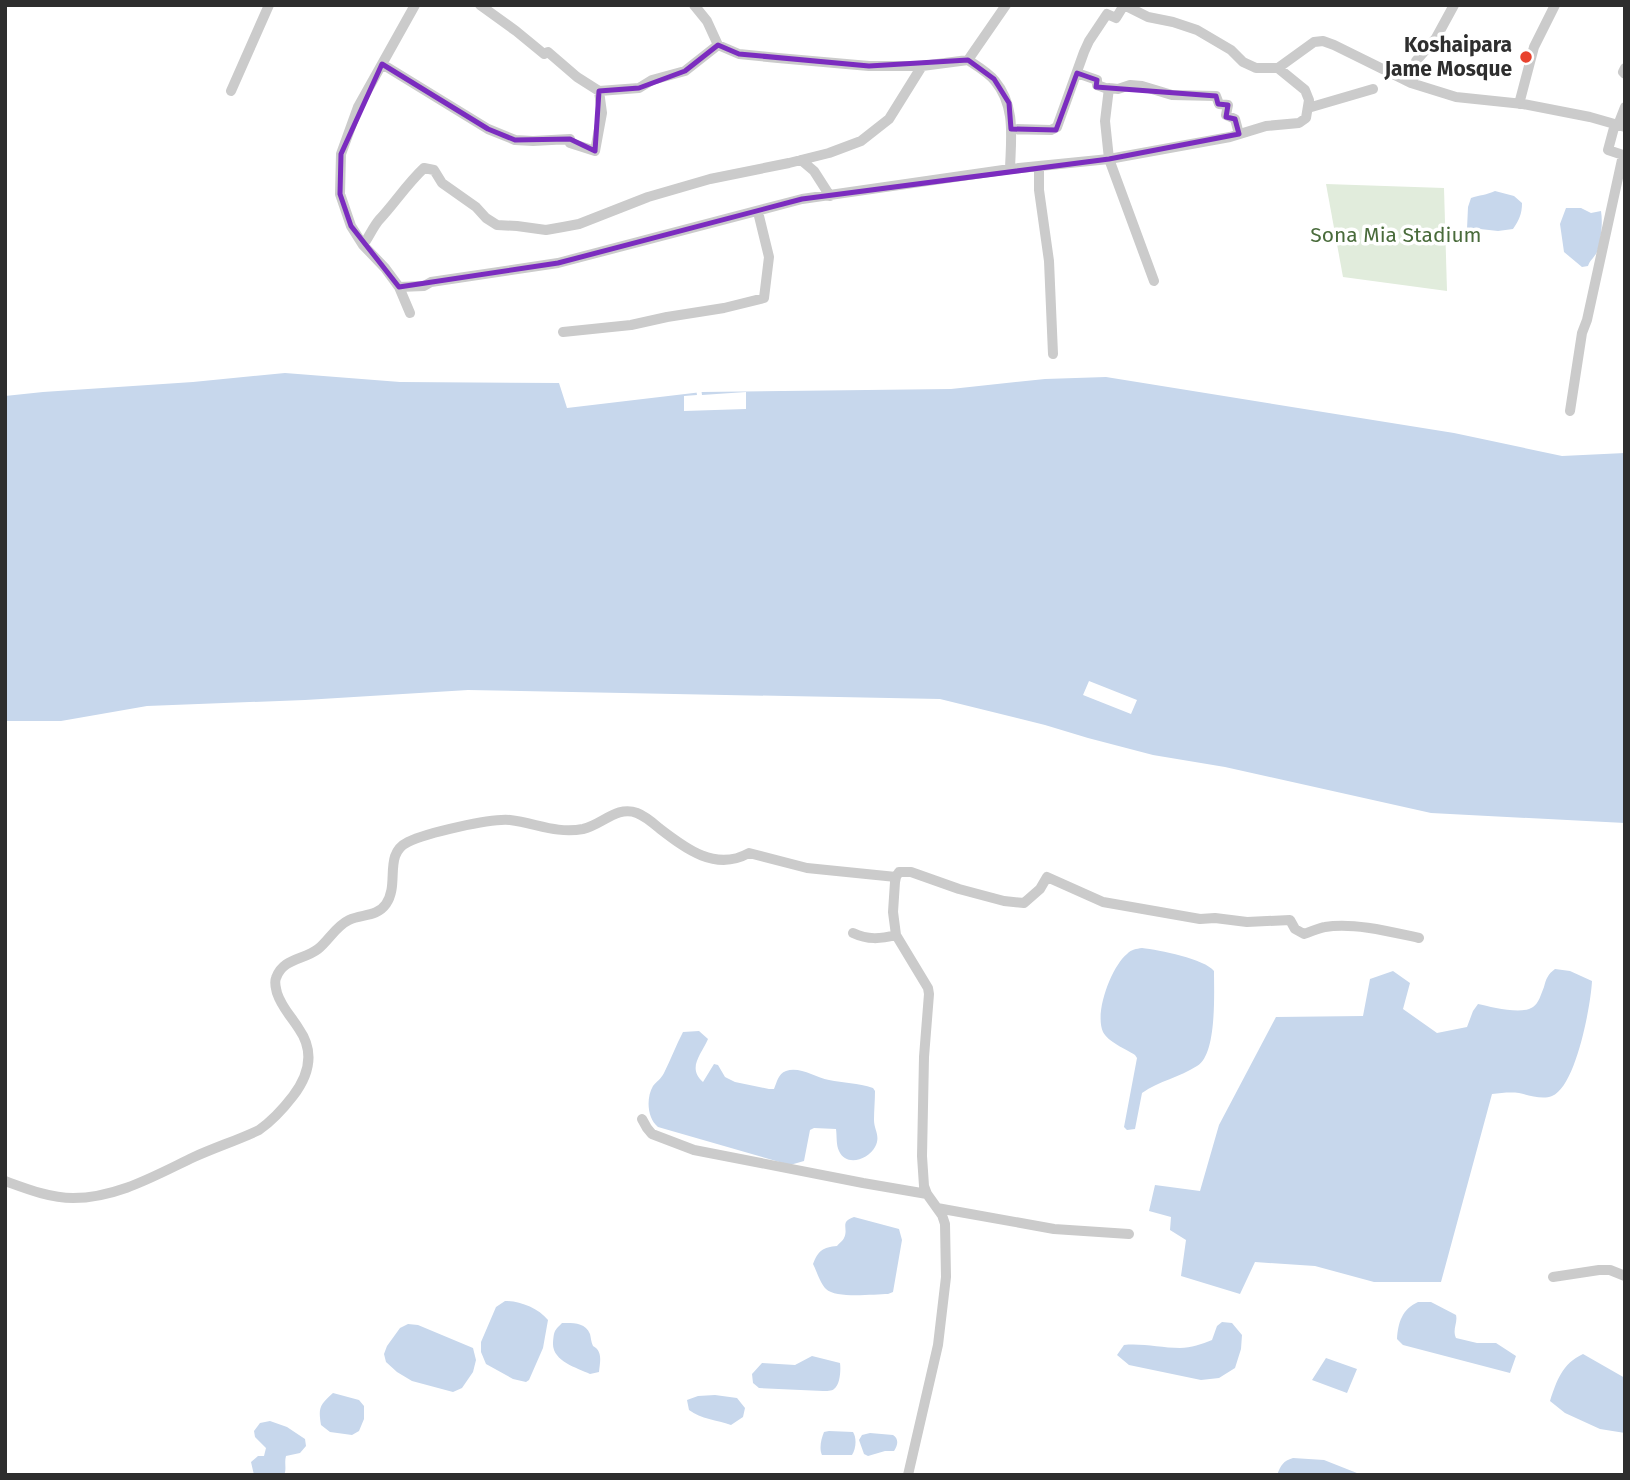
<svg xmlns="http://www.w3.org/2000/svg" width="1630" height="1480" font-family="'Fira Sans',sans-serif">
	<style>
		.green { fill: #e1ecdc }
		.water { fill: #c7d7ec }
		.pier { fill: #fff }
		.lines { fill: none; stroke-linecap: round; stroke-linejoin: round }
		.minor { stroke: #cbcbcb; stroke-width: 10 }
		.marked { fill: none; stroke: #7b2cbf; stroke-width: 5; stroke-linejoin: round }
		.poi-dot { fill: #e8422e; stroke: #fff; stroke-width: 2.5 }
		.labels { text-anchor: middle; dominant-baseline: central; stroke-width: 7; stroke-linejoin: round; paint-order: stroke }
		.poi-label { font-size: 21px; font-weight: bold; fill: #2e2e2e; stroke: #fff; text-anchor: end }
		.park-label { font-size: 21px; fill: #496b3b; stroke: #fff }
	</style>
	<rect width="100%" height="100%" fill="#fff"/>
	<path class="green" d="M1326,184L1444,188L1447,291L1343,277Z"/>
	<path class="water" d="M1495,191L1514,196L1522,203C1522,214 1519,220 1513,229L1498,231L1480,229L1473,234L1467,229L1468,207L1471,198C1479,195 1487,195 1495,191Z
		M1566,208H1581L1591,213L1601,211C1603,223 1601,241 1597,252C1594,258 1590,260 1588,266L1582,267L1564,252L1560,224Z
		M285,373L400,382L559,383L567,408L702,392L951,389L1045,379L1106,377L1454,433L1562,456L1625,453V823L1431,813L1225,767L1153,755L1088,738L1045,725L940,699L468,690L305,700L147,706L61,721H5V396L43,392L193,382Z
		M1142,948C1159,950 1205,959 1214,971C1214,993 1217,1055 1197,1066C1180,1077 1159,1081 1142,1093L1135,1129L1127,1130L1124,1127L1137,1058L1135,1055C1126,1049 1108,1042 1103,1032C1094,1012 1112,966 1127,954C1132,949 1136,949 1142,948Z
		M1555,969L1570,971L1592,981C1591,1004 1576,1087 1552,1096C1542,1100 1529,1095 1519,1093C1510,1092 1501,1093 1492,1094L1441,1282H1374L1315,1266L1255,1262L1240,1294L1181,1276L1186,1240L1170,1230L1171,1217L1149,1211L1155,1185L1200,1191L1219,1125L1276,1017L1363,1016L1370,979L1393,971L1410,983L1403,1009L1437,1033L1467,1027L1473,1011L1478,1004C1491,1007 1522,1015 1533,1007C1539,1003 1541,994 1544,987C1546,979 1548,974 1555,969Z
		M699,1031L708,1039C701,1055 687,1068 703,1082L714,1064L718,1065L725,1077L735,1082L769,1089H774C777,1082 778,1074 786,1071C799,1066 815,1077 829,1080C843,1083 858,1083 873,1088L875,1091C875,1101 874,1110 874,1120C874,1130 881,1136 875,1147C868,1160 846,1167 839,1151C836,1145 837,1136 836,1129L814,1128L810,1130L804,1161L790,1165L658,1127C647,1118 646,1098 653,1086C657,1081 661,1079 664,1073C671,1059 676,1045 683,1032Z
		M854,1217L899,1229L902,1240L893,1292L888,1294C874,1294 836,1299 826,1289C820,1283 817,1272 813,1264C818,1251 823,1247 837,1246C839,1243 843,1241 844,1238C849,1228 839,1222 854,1217Z
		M505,1301C520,1301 538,1308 548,1320L543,1348L529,1380L526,1382L513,1379L486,1364L481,1352V1342L496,1307Z
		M1418,1302H1431L1456,1315C1458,1323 1452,1329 1456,1338L1477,1343H1496L1516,1356L1510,1373L1403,1345L1397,1339C1398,1323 1402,1309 1418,1302Z
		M1222,1322L1232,1323L1242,1335L1241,1349L1235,1368L1219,1378L1201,1380L1129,1365L1117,1355L1124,1345C1142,1343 1161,1348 1180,1348C1191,1348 1202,1344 1212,1340L1217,1326Z
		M562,1323C573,1323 585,1322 590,1334C591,1338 591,1342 593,1346C603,1351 600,1362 599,1372L590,1374C577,1368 552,1361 553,1343C554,1331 554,1331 562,1323Z
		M408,1324L418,1325L473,1348L476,1360L473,1372L462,1388L453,1392L412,1381L397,1372L386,1362L384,1354L387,1346L400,1328Z
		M1583,1354L1625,1378V1433L1600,1429L1565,1413L1550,1401C1557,1380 1562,1364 1583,1354Z
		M812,1356L840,1363C841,1370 840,1385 834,1389C832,1391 826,1391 823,1391L759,1388L753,1383L752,1374L762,1363L795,1365Z
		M1326,1358L1357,1369L1347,1393L1312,1380Z
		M333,1393L359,1400L364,1406V1419L359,1431L352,1435L330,1432L321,1425C318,1407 320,1405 333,1393Z
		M715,1395L737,1398L745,1408L743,1417L731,1425C717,1420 701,1419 689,1410L687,1400L698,1396Z
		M270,1421L287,1427L305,1439L306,1446L300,1453L286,1456C284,1463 287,1469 284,1475H254L251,1462L258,1456H264L266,1448L255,1437L254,1431L260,1423Z
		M829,1431L853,1432C857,1438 856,1449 852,1455H822C819,1449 821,1439 824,1432Z
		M870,1433L893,1435C899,1439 898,1445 894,1451H885L868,1456L864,1454L859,1440L862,1435Z
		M1293,1458L1324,1460L1362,1475H1277C1281,1465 1283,1461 1293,1458Z"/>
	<path class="pier" d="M701,388L702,395L746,392V409L684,411V396L697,395L696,389Z
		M1089,681L1137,700L1131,714L1083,695Z"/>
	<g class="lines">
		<path class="minor" d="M480,5L516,31L544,54L548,52L577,77L599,91
			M694,5L707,21L718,45L739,54L778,58L869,66H922
			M968,60L1006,5
			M382,64L488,129L515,140L533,141L570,139V143L595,151L602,113L599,91L639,88L652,80L685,71L718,45
			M1278,68L1314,42L1323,41L1334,45L1411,83L1456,97L1523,104L1590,117L1625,127
			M1625,68L1623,72L1625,74
			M1077,73L1097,80V85L1108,89L1109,88L1118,89L1130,85L1142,86L1172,95L1216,96L1219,104L1228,105L1226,115L1235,119L1239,134
			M1411,83L1416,74V61L1436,38L1454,5
			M1109,88L1105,121L1109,159L1154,281
			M231,91L269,5
			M1519,104L1534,47L1555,5
			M1308,108L1373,89
			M1618,125L1625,107
			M1011,129L1051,130L1057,127L1084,52L1089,41L1107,14L1116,18L1124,5
			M801,160L814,171L830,196
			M1039,167V190L1049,261L1053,354
			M363,245C369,237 373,227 379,220C395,203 406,185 424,168L434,170L442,183L476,207L486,218L497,225L517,226L546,230L563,227L579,224L648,197L710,179L789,163L829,153L861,141L889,119L922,66L968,60C977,66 989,73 995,81C1016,106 1011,138 1010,169
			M399,287L424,286L431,282L558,263L802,199L1010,169L1109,159L1230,137L1266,126L1299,123L1306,118L1309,100L1305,90L1278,68H1256L1243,62L1231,50L1197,30L1173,22L1148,17L1124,5
			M410,313L399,287L385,268L363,245L351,226L340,194L341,154L358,107L415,5
			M563,332L631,325L667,317L724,308L764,298L769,257L758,212
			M1570,411L1582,333L1587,320L1623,155L1608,150L1615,124
			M853,933C868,940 880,939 896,935
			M642,1119L647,1128L652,1134L694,1150L863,1183L927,1194
			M5,1181C27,1189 50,1198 73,1198C117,1198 156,1175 194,1157C216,1147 238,1140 259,1130C272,1121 283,1109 293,1096C309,1075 315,1052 299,1029C291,1016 282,1008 277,993C276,988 274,983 276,978C283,958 304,960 318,949C329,940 336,926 349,920C362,914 377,917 386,904C400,884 383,854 408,842C426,833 491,818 510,820C536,823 556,834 583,829C602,825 617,805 637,813C645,816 652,822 659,828C685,848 715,872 749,853L807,868L896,877
			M937,1208L1054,1229L1129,1234
			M1553,1277L1599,1270H1610L1625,1276
			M908,1475L938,1345L946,1277L945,1224L942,1215L927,1194L924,1186L922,1156L924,1057L929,994L928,988L896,935L893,912L895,882L896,877L899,872H911L959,889L1004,901L1024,903L1040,889L1047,877L1103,902L1200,919L1215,918L1247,922L1290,920L1295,929L1304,934C1311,932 1318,928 1325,927C1353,922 1392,932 1419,938"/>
	</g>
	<path class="marked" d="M718,45L739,54L869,66L968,60L994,79L1009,103L1011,129L1056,130L1077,73L1097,80L1096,87L1216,96L1218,104L1228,105L1226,117L1235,119L1239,134L1109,159L802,199L558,263L399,287L351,226L340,194L341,154L382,64L488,129L515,140L570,139L595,151L599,91L639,88L685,71Z"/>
	<circle class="poi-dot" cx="1526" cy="57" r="7"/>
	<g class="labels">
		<g class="poi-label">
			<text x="1512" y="45">Koshaipara<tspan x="1512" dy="24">Jame Mosque</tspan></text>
		</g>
		<g class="park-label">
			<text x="1396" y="235">Sona Mia Stadium</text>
		</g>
	</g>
	<rect width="1630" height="1480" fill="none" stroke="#2e2e2e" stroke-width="14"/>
</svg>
